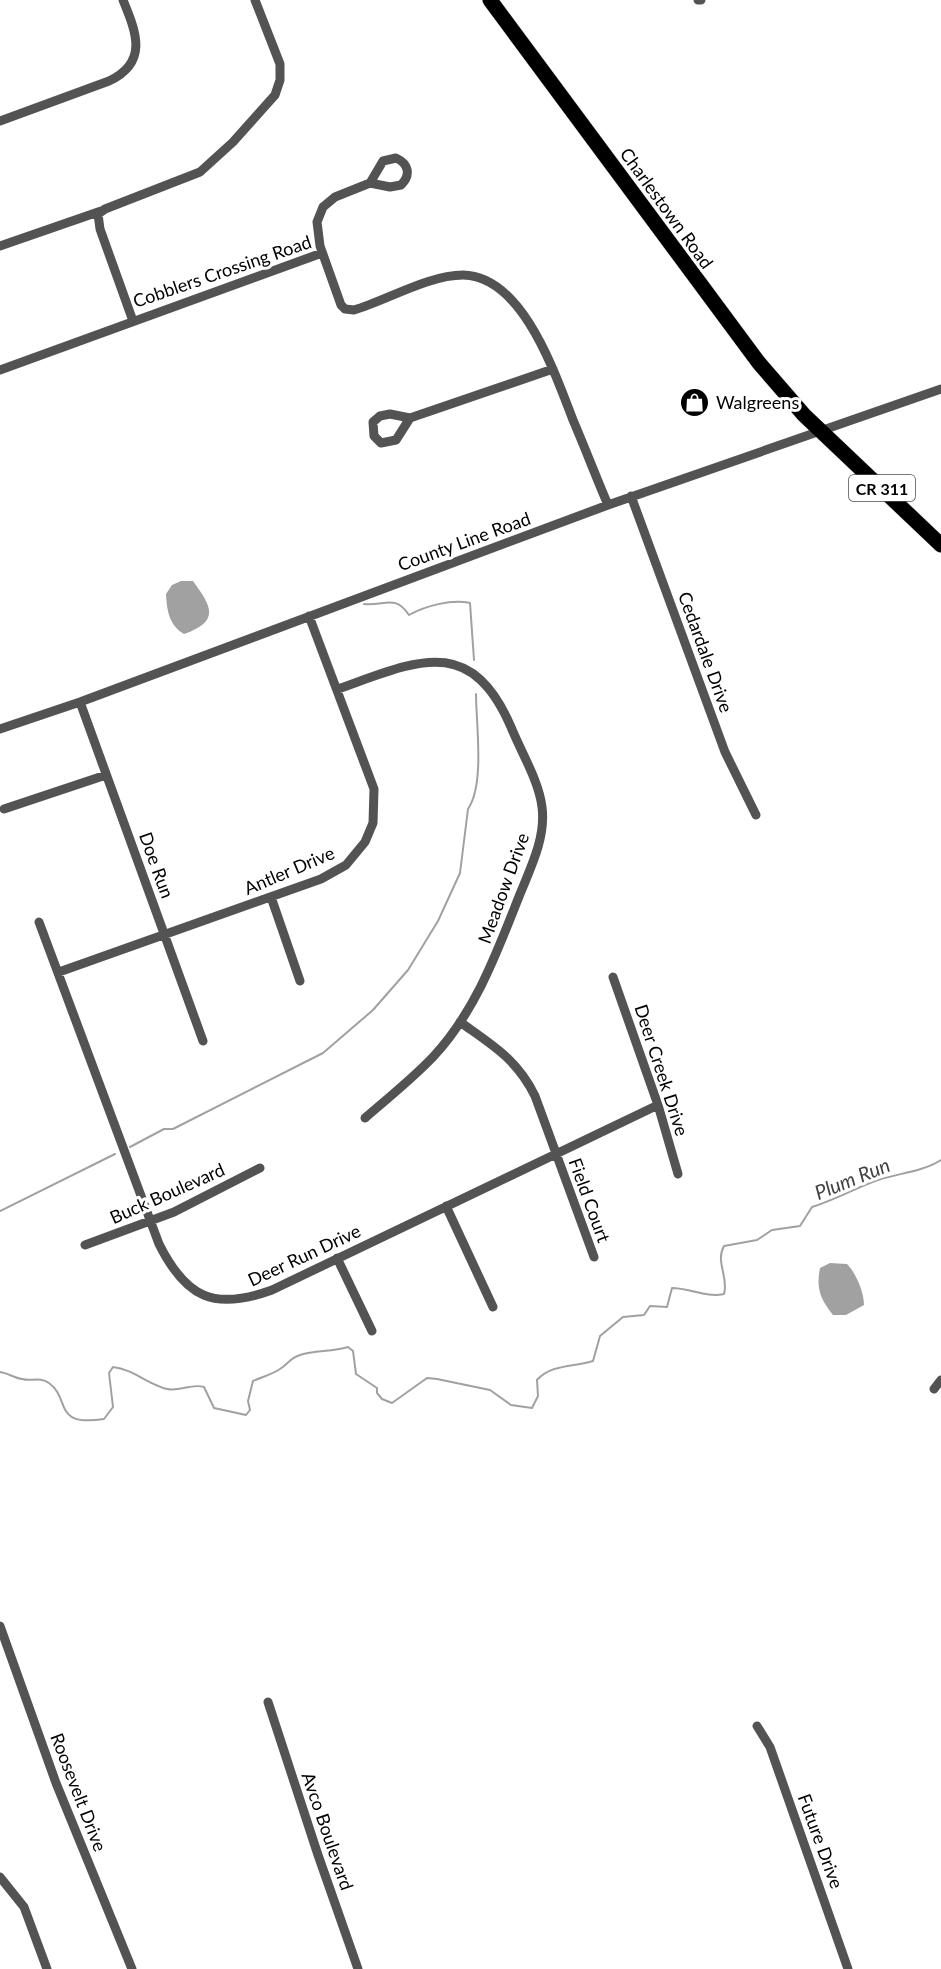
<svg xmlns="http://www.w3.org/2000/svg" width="941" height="1969" font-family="Lato,sans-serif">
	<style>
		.water { fill: #a1a1a1 }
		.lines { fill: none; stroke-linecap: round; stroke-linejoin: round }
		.stream { stroke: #a1a1a1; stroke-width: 2 }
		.primary-casing { stroke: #dbdbdb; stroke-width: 16 }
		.street { stroke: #535353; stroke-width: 9 }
		.primary { stroke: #000; stroke-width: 15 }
		.labels { text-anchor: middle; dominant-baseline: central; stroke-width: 6; stroke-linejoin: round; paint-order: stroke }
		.shield { fill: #fff; stroke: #4c4c4c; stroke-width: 1.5 }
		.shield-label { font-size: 16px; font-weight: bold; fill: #000 }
		.street-label { font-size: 18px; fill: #000; stroke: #fff }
		.poi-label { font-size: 18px; fill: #000; stroke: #fff; text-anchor: start }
		.water-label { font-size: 20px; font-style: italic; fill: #424242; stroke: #fff }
	</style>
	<rect width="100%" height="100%" fill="#fff"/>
	<path class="water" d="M181,581H193C212,607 220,621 184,634C169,625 167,611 166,594L172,585Z
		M830,1263L847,1264C856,1273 864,1292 864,1305L846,1315H833C820,1299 816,1288 820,1268Z"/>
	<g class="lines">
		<path class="stream" d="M364,604C385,606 395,594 409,615C425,606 451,599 470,603L474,660
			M130,1147L164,1129H173L323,1053L373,1010L408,970L438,921L460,873L468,809C485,784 476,724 476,694
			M0,1211L115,1154
			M0,1372C8,1373 14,1378 22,1379C32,1382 39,1376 49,1383C71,1399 52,1427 104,1419L113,1407L109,1373L113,1367C133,1369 147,1384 167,1389C180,1392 191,1383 204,1387L214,1408L246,1415L250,1410L248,1401L253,1381C262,1377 273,1374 280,1369C288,1364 290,1358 300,1355C315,1350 331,1352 348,1347L353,1351L356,1374L377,1388V1393L382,1399L392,1403L427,1378L437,1379L490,1390L511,1405L532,1408L538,1396L537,1380C551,1364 574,1367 593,1361L600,1336L623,1317L644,1315L650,1306L667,1307L672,1288C690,1288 706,1298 724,1294C729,1277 715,1262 724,1246L757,1240L772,1230L800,1226L812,1207C835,1200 855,1188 878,1180C899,1173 922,1172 941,1160"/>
		<defs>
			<path id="primary" d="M490,0L759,363L804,415L941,545"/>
		</defs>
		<use href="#primary" class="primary-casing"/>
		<path class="street" d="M698,0H701
			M0,121L109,81C149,62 136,32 123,0
			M396,158C409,164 411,175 401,185L390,187L370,183L383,161Z
			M370,183L335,197L323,207L317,222L320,246L341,305L345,309L354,310C387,300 429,275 463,275C523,276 555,374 573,420C585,448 596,477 608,505
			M0,246L101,211
			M133,321L100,229L98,214L105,209L200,172L233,142L275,95L280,80V64L255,0
			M0,370L322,253
			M390,414L410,418L396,440L381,443L374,436L373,422L380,416Z
			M410,418L553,369
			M631,496L725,752L756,815
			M338,689C415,662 470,632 511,727C521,752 539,781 542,807C546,837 531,867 520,894C497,952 476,1011 433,1057C412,1079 388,1098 365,1118
			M80,702L203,1041
			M0,729L80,702L608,505L941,389
			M4,809L106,775
			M271,897L300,981
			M39,922L159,1244C186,1298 214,1311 272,1290L658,1105
			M59,972L321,879L346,865L365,842L373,823L374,789L309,616
			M613,977L658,1105L678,1174
			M460,1022C492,1045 517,1059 535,1096L594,1257
			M446,1206L493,1307
			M85,1245L174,1212L260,1168
			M337,1258L372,1331
			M934,1389L941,1380
			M0,1626L56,1783L132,1969
			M268,1702L318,1855L358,1969
			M757,1726L770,1747L848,1969
			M0,1877L24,1907L47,1969"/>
		<use href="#primary" class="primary"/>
	</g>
	<defs>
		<symbol id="shop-disc" viewBox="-11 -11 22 22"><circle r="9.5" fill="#000" stroke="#fff"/><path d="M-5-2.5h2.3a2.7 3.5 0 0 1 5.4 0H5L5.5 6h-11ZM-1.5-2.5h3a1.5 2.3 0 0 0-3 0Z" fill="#fff"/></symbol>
	</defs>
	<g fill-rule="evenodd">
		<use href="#shop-disc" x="678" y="386" width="33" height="33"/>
	</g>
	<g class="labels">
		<rect class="shield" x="849" y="475" width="66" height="26" rx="4.5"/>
		<g class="shield-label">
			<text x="882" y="488">CR 311</text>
		</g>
		<g class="street-label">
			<text transform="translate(667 208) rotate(54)">Charlestown Road</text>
			<text transform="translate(222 271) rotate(-19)">Cobblers Crossing Road</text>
			<text transform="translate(464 541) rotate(-20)">County Line Road</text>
			<text transform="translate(706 652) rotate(70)">Cedardale Drive</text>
			<text transform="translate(157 865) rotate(70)">Doe Run</text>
			<text transform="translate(289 870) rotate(-23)">Antler Drive</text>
			<text transform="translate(503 888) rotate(-70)">Meadow Drive</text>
			<text transform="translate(662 1070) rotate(72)">Deer Creek Drive</text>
			<text transform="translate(167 1193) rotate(-24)">Buck Boulevard</text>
			<text transform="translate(590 1200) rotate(70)">Field Court</text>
			<text transform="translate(304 1255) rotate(-25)">Deer Run Drive</text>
			<text transform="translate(79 1792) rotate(69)">Roosevelt Drive</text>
			<text transform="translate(328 1831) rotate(71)">Avco Boulevard</text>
			<text transform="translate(821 1841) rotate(70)">Future Drive</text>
		</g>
		<g class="poi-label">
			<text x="716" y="402">Walgreens</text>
		</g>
		<g class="water-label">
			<text transform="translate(852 1178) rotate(-22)">Plum Run</text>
		</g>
	</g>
</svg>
